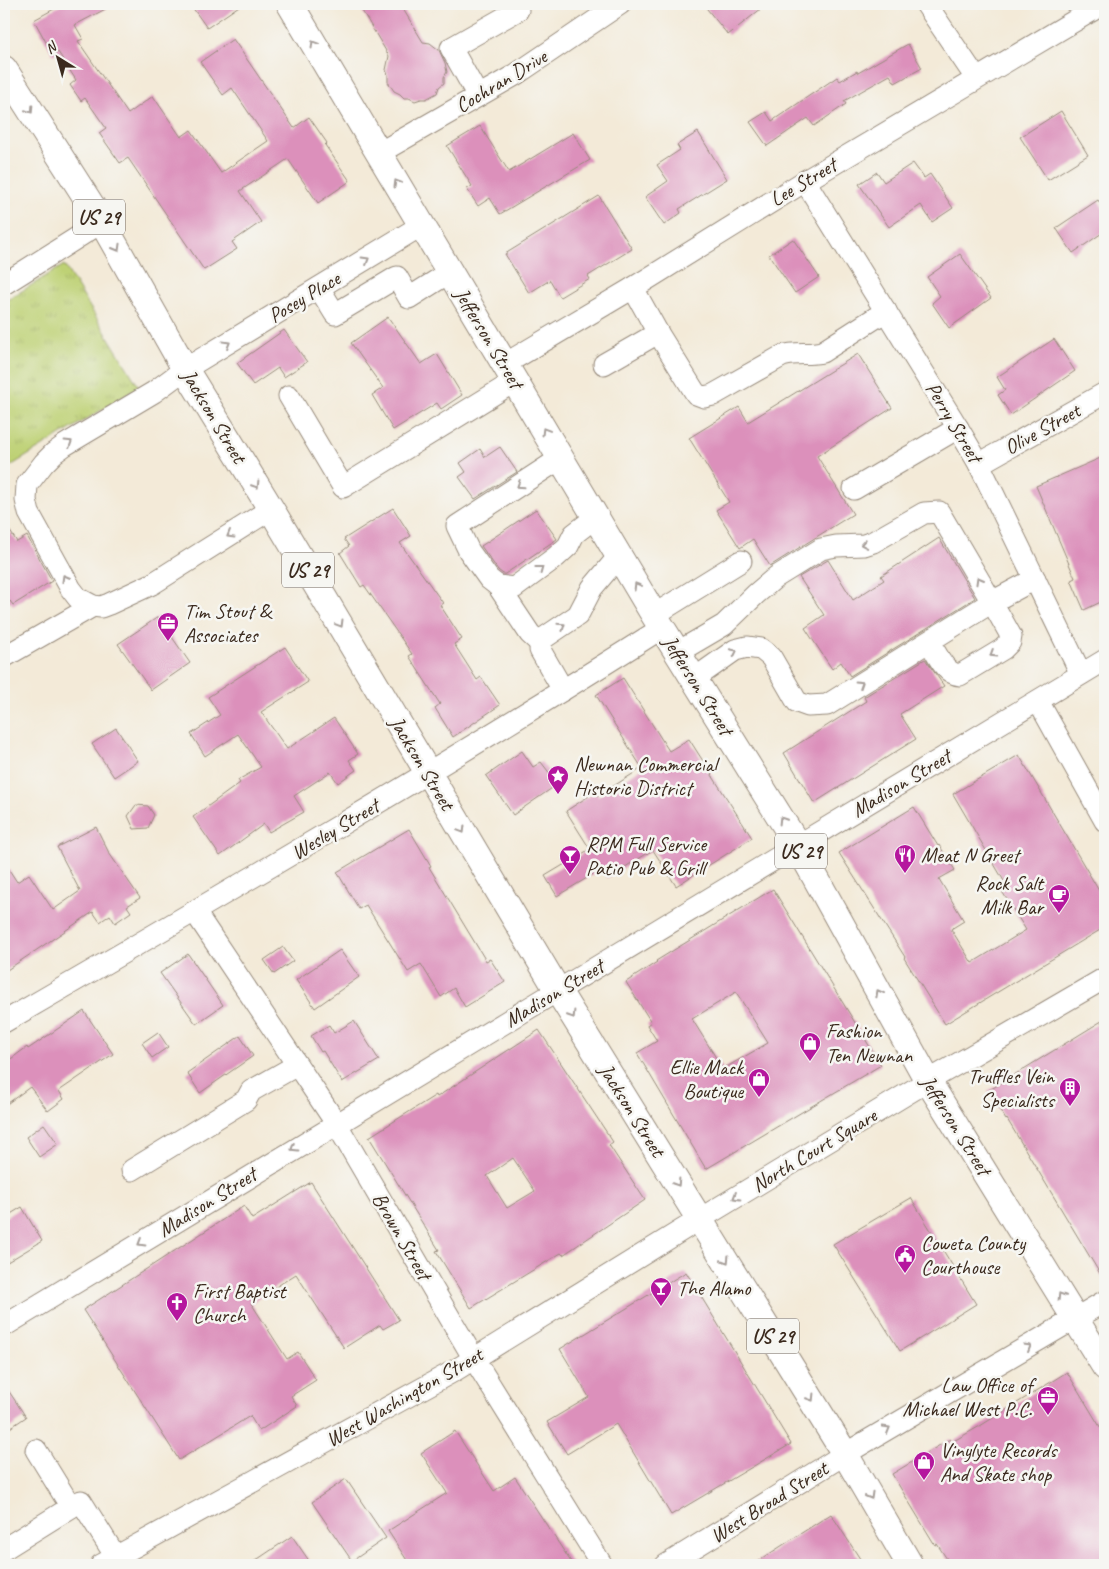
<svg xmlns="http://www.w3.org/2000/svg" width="1109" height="1569" viewBox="0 0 1109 1569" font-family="Caveat,sans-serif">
	<defs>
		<pattern id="park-tufts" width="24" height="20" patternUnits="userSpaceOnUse" patternTransform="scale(1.25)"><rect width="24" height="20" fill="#bed174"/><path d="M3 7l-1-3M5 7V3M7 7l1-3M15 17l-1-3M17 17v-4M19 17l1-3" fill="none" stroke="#a4b464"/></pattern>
	</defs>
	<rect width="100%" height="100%" fill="#f6f6f2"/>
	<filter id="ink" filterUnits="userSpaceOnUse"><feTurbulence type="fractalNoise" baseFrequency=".02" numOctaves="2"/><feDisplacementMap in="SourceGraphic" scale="10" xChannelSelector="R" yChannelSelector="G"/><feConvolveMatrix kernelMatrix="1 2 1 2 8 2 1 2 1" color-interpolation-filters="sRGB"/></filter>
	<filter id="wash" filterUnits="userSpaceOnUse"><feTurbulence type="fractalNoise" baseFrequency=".0096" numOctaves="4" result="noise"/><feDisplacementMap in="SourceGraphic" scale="20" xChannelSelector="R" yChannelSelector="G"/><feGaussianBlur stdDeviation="1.12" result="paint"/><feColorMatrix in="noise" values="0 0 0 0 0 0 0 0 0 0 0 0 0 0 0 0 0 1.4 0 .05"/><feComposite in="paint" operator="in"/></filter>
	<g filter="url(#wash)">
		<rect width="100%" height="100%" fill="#f3ead8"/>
		<polygon fill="url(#park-tufts)" stroke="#7c7e49" points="64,265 139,387 4,470 4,302"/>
		<g id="blocks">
			<g fill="#dc90bb" fill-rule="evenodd">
				<polygon points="63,4 115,4 75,25 83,39 78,41 128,114 153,96 181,137 191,130 221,173 268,141 232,88 223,95 200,62 233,39 294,128 309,117 327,143 325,145 350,181 318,203 288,159 240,191 261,222 232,242 237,249 204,270 128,158 120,163 99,133 106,128 85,98 81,101 70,85 76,80 58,52 53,55 34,20"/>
				<polygon points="190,4 242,4 207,28"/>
				<polygon points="358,4 400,4 423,42 430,43 439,50 445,63 447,72 444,77 444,83 439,87 437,93 426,99 421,99 415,101 409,98 404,98 400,94 394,91 388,82 388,75 386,70 389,56"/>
				<polygon points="703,4 767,4 728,35"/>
				<polygon points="908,44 922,68 895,83 890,75 844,101 846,104 814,126 808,118 767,146 750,122 766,112 772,121 837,77 840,81 857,71 858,73"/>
				<polygon points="1061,111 1088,155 1048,180 1020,137"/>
				<polygon points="480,126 509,172 573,133 590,160 500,214 490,198 478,206 467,189 472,186 447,146"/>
				<polygon points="698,132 727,179 679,209 681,213 664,225 645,197 668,181 657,165 680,150 677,145"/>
				<polygon points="913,163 924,178 930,174 953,208 932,222 921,205 889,227 859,184 877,172 884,182"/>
				<polygon points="599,196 632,249 588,276 590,279 560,297 550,280 529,293 505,254"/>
				<polygon points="1098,200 1105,211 1105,231 1073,253 1056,228"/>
				<polygon points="793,239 819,277 795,293 769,255"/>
				<polygon points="960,254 991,298 949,328 932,303 940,296 927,277"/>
				<polygon points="388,317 421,364 437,354 462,395 441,409 437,403 393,430 372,395 383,388 351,343"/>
				<polygon points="284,330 307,362 284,377 278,368 253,385 237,363"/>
				<polygon points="1054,339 1075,371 1011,415 998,395 1005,390 997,377"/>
				<polygon points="858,354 892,408 817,456 853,514 770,566 753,539 740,548 716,510 729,502 689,438 739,407 748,422"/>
				<polygon points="500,447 517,472 475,499 459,477 466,472 460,463 480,449 485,457"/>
				<polygon points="1105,456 1105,600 1084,610 1071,580 1075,578 1036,486"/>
				<polygon points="393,508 411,536 400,543 443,603 440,605 462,639 454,644 477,680 481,677 500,705 453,737 435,708 440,704 409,656 412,654 364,585 361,587 340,553 349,546 344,539"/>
				<polygon points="536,509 557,539 505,574 503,574 498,570 481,546"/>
				<polygon points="4,522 17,542 27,536 52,581 13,605 10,601 4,605"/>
				<polygon points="939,538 975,598 850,676 841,662 832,669 805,628 824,615 799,577 828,560 853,600 884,580 881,576"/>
				<polygon points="158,617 190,663 151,690 118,644"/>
				<polygon points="285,647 308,682 261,712 287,749 334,718 358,754 349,760 356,770 338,783 330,772 294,796 304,812 269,832 264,824 220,856 193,817 240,783 238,780 261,767 238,734 205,756 191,734 220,715 208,697"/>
				<polygon points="925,659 944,686 900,714 916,739 814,803 784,753 866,701 864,697"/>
				<polygon points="623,678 669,751 689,739 752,838 676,886 653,850 607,878 602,869 557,896 545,876 590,849 566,811 595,792 598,796 642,768 596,695"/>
				<polygon points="116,728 138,761 114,777 92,744"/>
				<polygon points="522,751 533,767 541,762 558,784 513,815 486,776"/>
				<polygon points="1019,755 1105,901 1105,927 945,1024 904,958 905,957 839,853 914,807 938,846 939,845 955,870 939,879 964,921 951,929 972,963 1026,930 998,885 1004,881 953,794"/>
				<polygon points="136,805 148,806 154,815 148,828 134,829 128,816"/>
				<polygon points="96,827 109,853 140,898 127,906 131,912 115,923 110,915 100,922 93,912 4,972 4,862 17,882 29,874 53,910 80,891 57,847"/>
				<polygon points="409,829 431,866 429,867 486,961 490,959 505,982 465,1007 454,988 441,997 421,964 408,972 366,905 359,909 337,872"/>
				<path d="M773 889 881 1065 706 1169 637 1053 657 1041 647 1025 651 1022 626 982 657 962 656 961ZM736 992 768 1043 723 1069 692 1019Z"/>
				<polygon points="283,947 293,961 274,974 264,960"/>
				<polygon points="340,950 359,977 315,1008 296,980"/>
				<polygon points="188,954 223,1005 196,1024 160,973"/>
				<polygon points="84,1011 113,1054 59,1091 64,1099 48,1111 30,1087 4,1106 4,1064 27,1047 28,1049"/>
				<polygon points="1105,1019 1105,1282 1007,1119 1006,1120 988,1091"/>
				<polygon points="354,1021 379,1060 342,1082 323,1051 321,1052 311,1036 329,1025 334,1033"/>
				<path d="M539 1030 613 1142 609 1145 645 1200 563 1255 561 1253 471 1308 436 1251 439 1250 369 1137 436 1095 437 1097ZM513 1158 535 1191 507 1208 487 1176Z"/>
				<polygon points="158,1032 168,1047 152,1058 142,1043"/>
				<polygon points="240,1036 253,1056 200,1093 187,1073"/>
				<polygon points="44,1124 58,1144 39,1157 26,1137"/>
				<polygon points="311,1182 399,1320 383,1329 380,1325 344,1348 296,1274 251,1303 287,1359 298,1352 316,1380 291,1396 297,1406 259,1431 250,1416 179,1460 83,1310 244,1206 252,1219"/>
				<polygon points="911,1198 976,1304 900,1351 833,1244"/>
				<polygon points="22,1207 42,1241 4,1264 4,1218"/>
				<polygon points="686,1272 791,1444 671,1515 616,1424 567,1454 547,1422 589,1397 560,1349"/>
				<polygon points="1067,1372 1105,1435 1105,1565 951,1565 937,1544 935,1545 892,1474 950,1439 952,1442 980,1426"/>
				<polygon points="4,1384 26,1417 4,1432"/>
				<polygon points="455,1431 494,1491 515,1477 573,1565 410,1565 388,1531 447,1493 421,1453"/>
				<polygon points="346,1479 386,1538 352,1561 312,1502"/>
				<polygon points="831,1514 864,1565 752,1565"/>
				<polygon points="292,1536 312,1565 249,1565"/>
			</g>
		</g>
	</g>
	<g filter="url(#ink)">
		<use href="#blocks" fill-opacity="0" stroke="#978a7b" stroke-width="1"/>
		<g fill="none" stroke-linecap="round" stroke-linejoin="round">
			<g stroke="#978a7b" stroke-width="23">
				<g id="minor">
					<polyline points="926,4 976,78"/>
					<polyline points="478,96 451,48 518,10"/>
					<polyline points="379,153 515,75 620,4"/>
					<polyline points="805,181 958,428 979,464 1081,674"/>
					<polyline points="4,284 102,222"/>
					<polyline points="319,288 335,314 397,277 409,298 450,272"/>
					<path d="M633 288 658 333 696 394 704 397 713 395 782 356C795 352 809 355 822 352L886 311"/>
					<polyline points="505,364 633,288 805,181 1103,4"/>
					<polyline points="604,364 658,333"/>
					<polyline points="289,396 343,487 515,381"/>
					<polyline points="979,464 1105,393"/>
					<polyline points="854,489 958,428"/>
					<polyline points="271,509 152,584 109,604 101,607 93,606 78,598 71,589 29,513 26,500 27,485 44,463 54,453 65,445 154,392 185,369 422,225"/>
					<polyline points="498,586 514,588 556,557 568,546 574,534 596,517"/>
					<polyline points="654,615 741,561"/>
					<path d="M929 642C937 653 944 674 960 675L1003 649 1010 642 1011 636 992 602 1035 579"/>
					<polyline points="541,644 530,634 498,586 489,579 469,551 457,526 561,458"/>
					<polyline points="678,652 724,625 756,594 776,577 821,549 836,546 864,545 873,542 924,513 939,512 992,602 827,705 808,706 797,702 771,657 761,649 747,647 735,650 694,679"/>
					<polyline points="4,657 93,606"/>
					<polyline points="563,690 540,650 541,640 578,615 592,588 619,556"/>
					<polyline points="1038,701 1105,821"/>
					<polyline points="195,912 336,1123 474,1359 602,1565"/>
					<path d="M4 1022C225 894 446 765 662 628"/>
					<polyline points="132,1170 246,1100 251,1091 297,1065"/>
					<path d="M4 1326C370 1102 738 882 1105 660"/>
					<polyline points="36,1450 71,1507"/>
					<polyline points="4,1549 81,1501 116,1557"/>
					<polyline points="101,1565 454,1371 700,1219 928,1081 1105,978"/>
					<polyline points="666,1565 845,1454 1105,1301"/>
				</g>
			</g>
			<g stroke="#978a7b" stroke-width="28">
				<g id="major">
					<polyline points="290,4 654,615 798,846 928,1081 1105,1367"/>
					<polyline points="4,69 102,222 185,369 271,509 558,991 845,1454 910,1565"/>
				</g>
			</g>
			<use href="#minor" stroke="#fff" stroke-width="21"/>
			<use href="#major" stroke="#fff" stroke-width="26"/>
		</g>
		<defs><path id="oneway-chevron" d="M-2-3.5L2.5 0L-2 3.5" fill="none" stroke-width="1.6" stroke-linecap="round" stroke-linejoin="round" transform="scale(1.25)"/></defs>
		<g stroke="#a79f9a">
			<use href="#oneway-chevron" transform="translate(314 44) rotate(-121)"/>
			<use href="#oneway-chevron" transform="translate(30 110) rotate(57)"/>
			<use href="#oneway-chevron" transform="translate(397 183) rotate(-121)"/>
			<use href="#oneway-chevron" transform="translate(117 248) rotate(60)"/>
			<use href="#oneway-chevron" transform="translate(366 260) rotate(-31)"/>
			<use href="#oneway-chevron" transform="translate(227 344) rotate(-31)"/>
			<use href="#oneway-chevron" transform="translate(545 431) rotate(-121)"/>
			<use href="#oneway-chevron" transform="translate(69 443) rotate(-32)"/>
			<use href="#oneway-chevron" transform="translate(256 485) rotate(58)"/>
			<use href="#oneway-chevron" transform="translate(520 485) rotate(147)"/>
			<use href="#oneway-chevron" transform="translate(230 535) rotate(150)"/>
			<use href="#oneway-chevron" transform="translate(864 544) rotate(170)"/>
			<use href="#oneway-chevron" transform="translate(540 569) rotate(-37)"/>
			<use href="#oneway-chevron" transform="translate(65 578) rotate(-120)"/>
			<use href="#oneway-chevron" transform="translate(979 580) rotate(-120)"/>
			<use href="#oneway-chevron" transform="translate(637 586) rotate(-121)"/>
			<use href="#oneway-chevron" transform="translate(340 624) rotate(59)"/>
			<use href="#oneway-chevron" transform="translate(562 626) rotate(-35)"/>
			<use href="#oneway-chevron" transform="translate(734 652) rotate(-26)"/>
			<use href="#oneway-chevron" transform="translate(993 654) rotate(148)"/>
			<use href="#oneway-chevron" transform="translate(860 684) rotate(-32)"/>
			<use href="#oneway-chevron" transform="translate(782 820) rotate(-122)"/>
			<use href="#oneway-chevron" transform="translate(462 830) rotate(59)"/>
			<use href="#oneway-chevron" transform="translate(879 993) rotate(-119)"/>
			<use href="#oneway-chevron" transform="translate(572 1015) rotate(58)"/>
			<use href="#oneway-chevron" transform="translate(294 1148) rotate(148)"/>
			<use href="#oneway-chevron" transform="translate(677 1183) rotate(58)"/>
			<use href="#oneway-chevron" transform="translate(736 1197) rotate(149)"/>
			<use href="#oneway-chevron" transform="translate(141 1243) rotate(149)"/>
			<use href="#oneway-chevron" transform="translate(726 1260) rotate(58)"/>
			<use href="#oneway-chevron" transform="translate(1061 1296) rotate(-122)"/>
			<use href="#oneway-chevron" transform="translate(1028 1347) rotate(-30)"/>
			<use href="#oneway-chevron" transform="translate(811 1398) rotate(58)"/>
			<use href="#oneway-chevron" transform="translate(887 1429) rotate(-30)"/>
			<use href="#oneway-chevron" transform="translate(870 1496) rotate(60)"/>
		</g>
	</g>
	<defs>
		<g id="office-pin" transform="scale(1.125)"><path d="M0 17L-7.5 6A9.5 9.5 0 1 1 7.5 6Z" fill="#b5179e" stroke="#f6f6f2"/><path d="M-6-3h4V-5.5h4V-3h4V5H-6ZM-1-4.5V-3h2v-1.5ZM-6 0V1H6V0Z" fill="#fff"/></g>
		<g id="sight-pin" transform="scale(1.125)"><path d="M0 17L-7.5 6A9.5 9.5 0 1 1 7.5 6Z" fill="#b5179e" stroke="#f6f6f2"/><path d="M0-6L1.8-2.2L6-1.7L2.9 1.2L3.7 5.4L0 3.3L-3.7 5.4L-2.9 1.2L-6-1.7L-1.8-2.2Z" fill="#fff"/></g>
		<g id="restaurant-pin" transform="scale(1.125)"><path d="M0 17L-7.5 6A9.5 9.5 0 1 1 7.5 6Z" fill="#b5179e" stroke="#f6f6f2"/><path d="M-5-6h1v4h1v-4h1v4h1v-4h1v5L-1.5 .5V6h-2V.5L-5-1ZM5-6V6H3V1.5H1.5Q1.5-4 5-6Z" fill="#fff"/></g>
		<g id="bar-pin" transform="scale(1.125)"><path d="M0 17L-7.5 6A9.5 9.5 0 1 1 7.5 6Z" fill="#b5179e" stroke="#f6f6f2"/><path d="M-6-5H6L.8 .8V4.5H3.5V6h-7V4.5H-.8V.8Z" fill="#fff"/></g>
		<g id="cafe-pin" transform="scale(1.125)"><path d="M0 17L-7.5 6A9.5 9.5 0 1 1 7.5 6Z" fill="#b5179e" stroke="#f6f6f2"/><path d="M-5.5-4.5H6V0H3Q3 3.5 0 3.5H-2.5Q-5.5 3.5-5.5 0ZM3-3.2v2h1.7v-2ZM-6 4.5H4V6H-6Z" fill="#fff"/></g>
		<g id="shop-pin" transform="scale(1.125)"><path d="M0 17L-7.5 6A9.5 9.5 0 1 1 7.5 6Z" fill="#b5179e" stroke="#f6f6f2"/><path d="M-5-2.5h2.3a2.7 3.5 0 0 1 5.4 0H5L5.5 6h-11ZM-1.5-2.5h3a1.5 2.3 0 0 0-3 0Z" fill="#fff"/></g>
		<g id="building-pin" transform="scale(1.125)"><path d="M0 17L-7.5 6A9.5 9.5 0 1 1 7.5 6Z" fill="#b5179e" stroke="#f6f6f2"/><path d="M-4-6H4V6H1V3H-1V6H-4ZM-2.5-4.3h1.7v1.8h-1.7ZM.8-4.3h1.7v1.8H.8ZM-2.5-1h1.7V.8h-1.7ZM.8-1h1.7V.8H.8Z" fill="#fff"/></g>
		<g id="civic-pin" transform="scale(1.125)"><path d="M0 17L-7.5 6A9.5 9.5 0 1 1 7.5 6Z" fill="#b5179e" stroke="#f6f6f2"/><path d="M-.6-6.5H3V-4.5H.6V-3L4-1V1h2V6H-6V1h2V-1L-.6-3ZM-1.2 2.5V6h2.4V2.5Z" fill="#fff"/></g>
		<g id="church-pin" transform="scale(1.125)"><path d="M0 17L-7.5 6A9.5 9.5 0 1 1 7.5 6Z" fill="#b5179e" stroke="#f6f6f2"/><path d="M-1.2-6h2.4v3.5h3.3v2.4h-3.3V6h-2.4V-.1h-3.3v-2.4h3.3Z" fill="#fff"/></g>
	</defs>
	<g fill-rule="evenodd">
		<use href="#office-pin" x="168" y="623"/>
		<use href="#sight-pin" x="558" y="776"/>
		<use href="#restaurant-pin" x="905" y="855"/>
		<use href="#bar-pin" x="570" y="856"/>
		<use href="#cafe-pin" x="1059" y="895"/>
		<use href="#shop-pin" x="810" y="1043"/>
		<use href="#shop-pin" x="759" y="1079"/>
		<use href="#building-pin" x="1070" y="1088"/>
		<use href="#civic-pin" x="905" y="1255"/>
		<use href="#bar-pin" x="661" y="1288"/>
		<use href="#church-pin" x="177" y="1303"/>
		<use href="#office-pin" x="1048" y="1397"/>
		<use href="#shop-pin" x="924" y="1462"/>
	</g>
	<g text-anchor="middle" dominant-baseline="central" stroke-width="5" stroke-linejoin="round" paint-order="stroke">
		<g fill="#f6f6f2" stroke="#73675e" stroke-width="1">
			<rect x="73" y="199.5" width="52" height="35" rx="4"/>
			<rect x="282" y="552.5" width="52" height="35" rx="4"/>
			<rect x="775" y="833.5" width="52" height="35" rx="4"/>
			<rect x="747" y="1318.5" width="52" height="35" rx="4"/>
		</g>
		<g font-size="20" font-weight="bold" fill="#3b2a1e">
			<text x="99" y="217">US 29</text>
			<text x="308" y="570">US 29</text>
			<text x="801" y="851">US 29</text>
			<text x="773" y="1336">US 29</text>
		</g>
		<g font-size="21" fill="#3b2a1e" stroke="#f6f6f2">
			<text transform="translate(501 81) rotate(-31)">Cochran Drive</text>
			<text transform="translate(803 182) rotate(-31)">Lee Street</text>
			<text transform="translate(304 297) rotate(-31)">Posey Place</text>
			<text transform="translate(489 338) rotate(59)">Jefferson Street</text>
			<text transform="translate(214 416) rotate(59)">Jackson Street</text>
			<text transform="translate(954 422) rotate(59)">Perry Street</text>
			<text transform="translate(1042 429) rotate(-29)">Olive Street</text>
			<text transform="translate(698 685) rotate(58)">Jefferson Street</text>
			<text transform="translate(422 763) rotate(59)">Jackson Street</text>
			<text transform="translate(901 783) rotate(-31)">Madison Street</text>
			<text transform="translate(335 829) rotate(-31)">Wesley Street</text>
			<text transform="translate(554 993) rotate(-31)">Madison Street</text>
			<text transform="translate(632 1110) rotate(58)">Jackson Street</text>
			<text transform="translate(956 1125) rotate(58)">Jefferson Street</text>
			<text transform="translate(814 1150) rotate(-31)">North Court Square</text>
			<text transform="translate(207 1202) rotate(-32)">Madison Street</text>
			<text transform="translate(402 1236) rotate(60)">Brown Street</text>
			<text transform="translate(404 1397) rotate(-30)">West Washington Street</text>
			<text transform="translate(769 1502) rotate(-32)">West Broad Street</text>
		</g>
		<g font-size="21" fill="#3b2a1e" stroke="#f6f6f2" text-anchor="start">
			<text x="184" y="611">Tim Stout &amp;<tspan x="184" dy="24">Associates</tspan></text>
			<text x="574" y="764">Newnan Commercial<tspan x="574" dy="24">Historic District</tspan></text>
			<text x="586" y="844">RPM Full Service<tspan x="586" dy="24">Patio Pub &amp; Grill</tspan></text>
			<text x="921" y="855">Meat N Greet</text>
			<text x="1043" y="883" text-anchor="end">Rock Salt<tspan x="1043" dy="24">Milk Bar</tspan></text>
			<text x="826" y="1031">Fashion<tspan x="826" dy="24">Ten Newnan</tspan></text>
			<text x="743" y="1067" text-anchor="end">Ellie Mack<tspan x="743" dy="24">Boutique</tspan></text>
			<text x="1054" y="1076" text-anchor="end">Truffles Vein<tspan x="1054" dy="24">Specialists</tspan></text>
			<text x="921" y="1243">Coweta County<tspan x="921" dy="24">Courthouse</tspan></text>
			<text x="677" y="1288">The Alamo</text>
			<text x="193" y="1291">First Baptist<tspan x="193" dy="24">Church</tspan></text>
			<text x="1032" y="1385" text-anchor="end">Law Office of<tspan x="1032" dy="24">Michael West P.C.</tspan></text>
			<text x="940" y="1450">Vinylyte Records<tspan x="940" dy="24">And Skate shop</tspan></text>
		</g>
	</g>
	<rect width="1109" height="1569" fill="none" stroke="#f6f6f2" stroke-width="20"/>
	<g transform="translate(58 58) rotate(323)" stroke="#f6f6f2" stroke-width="4" paint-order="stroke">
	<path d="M0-4L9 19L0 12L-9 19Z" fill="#3b2a1e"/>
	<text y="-8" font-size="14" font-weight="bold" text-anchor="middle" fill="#3b2a1e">N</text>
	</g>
</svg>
